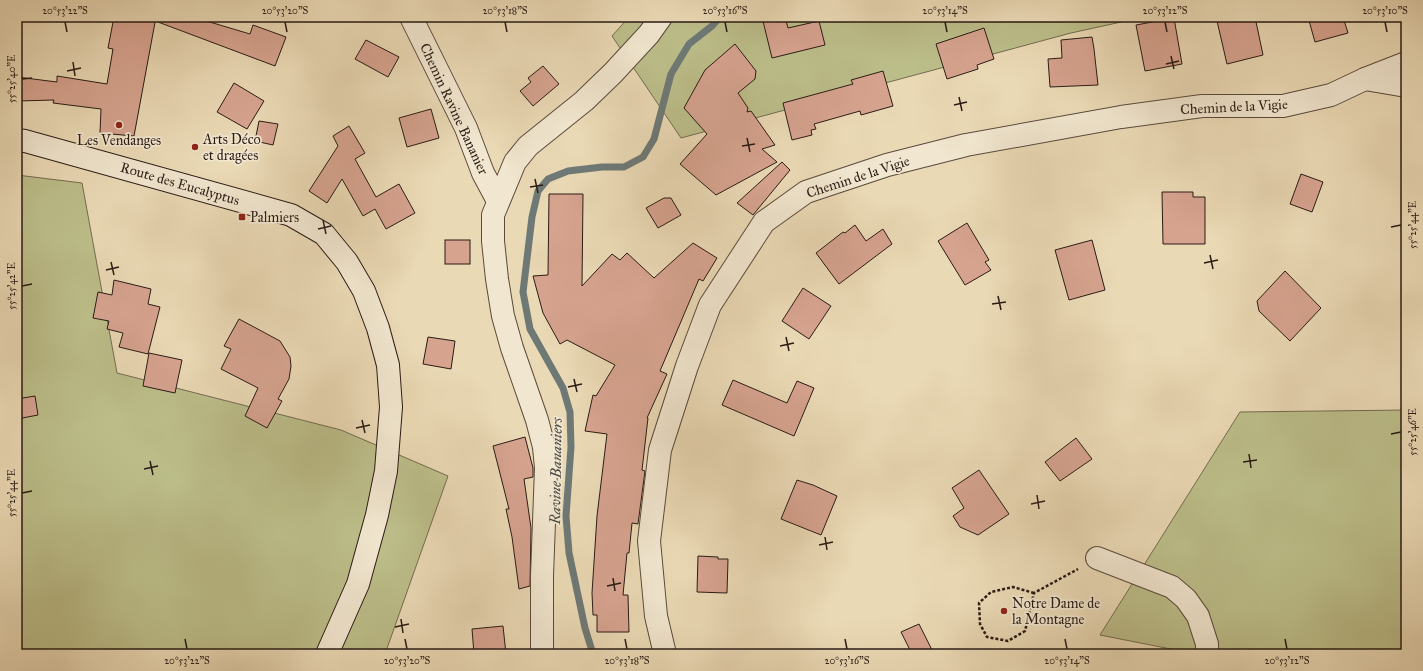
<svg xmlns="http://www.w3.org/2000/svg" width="1423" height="671" viewBox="0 0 1423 671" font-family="'IM FELL Great Primer',serif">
	<rect width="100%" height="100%" fill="#ead9b5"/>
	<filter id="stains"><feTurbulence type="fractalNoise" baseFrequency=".005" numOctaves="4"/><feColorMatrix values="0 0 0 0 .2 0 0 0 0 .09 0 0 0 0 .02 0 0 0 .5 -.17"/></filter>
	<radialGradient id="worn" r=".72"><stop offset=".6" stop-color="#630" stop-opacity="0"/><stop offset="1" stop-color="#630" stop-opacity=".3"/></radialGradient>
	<g fill="#bcbe8a" stroke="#736c4f">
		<polygon points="629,17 1144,17 1071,33 681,138 612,36"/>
		<polygon points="17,175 82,183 117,373 341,430 448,476 385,654 17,654"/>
		<polygon points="1406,410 1406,654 1196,654 1100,635 1240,412"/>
	</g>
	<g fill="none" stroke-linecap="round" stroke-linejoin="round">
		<polyline stroke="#6e7976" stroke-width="7" points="593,654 585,628 569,553 566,516 571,447 570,412 563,388 530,329 523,292 532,217 538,191 548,179 568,171 602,167 624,167 643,157 654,139 671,74 689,44 712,26 720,17"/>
	</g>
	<g fill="#d6a38f" stroke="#2a1b14">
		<polygon points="114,17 156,17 134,136 100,133 101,109 53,103 54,100 17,101 17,77 57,82 57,76 107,84 113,49 108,48"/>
		<polygon points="160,17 193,17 250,34 253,25 286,37 275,66 158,22"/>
		<polygon points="762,17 785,17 788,28 819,21 825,45 772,58"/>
		<polygon points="1233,17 1255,17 1263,55 1227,64 1217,21"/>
		<polygon points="1308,17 1343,17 1348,33 1315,42"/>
		<polygon points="1174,18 1182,64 1145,71 1136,25"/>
		<polygon points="984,28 994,59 977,65 978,69 947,79 936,44"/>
		<polygon points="1092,37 1094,49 1098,85 1050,87 1048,59 1062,58 1061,40"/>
		<polygon points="366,40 399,57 388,77 355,59"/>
		<polygon points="735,44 756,71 755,79 738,93 748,108 747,112 751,111 775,145 762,149 777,162 716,195 680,164 707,134 684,108 705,70"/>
		<polygon points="543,66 559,84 533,106 520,91 531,82 528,78"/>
		<polygon points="883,71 893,106 861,115 860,111 814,124 816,129 811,130 812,135 792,140 783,103 853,84 851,80"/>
		<polygon points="234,83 264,101 247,129 217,112"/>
		<polygon points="431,109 439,138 407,147 399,118"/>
		<polygon points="259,121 278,124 273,145 255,141"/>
		<polygon points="349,126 365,153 355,159 376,197 399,184 415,213 386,229 375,209 363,216 342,179 327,203 309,191 338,146 333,136"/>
		<polygon points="782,162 790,170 753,215 737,203"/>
		<polygon points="1301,174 1323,182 1312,212 1290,204"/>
		<polygon points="1162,192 1193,192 1193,197 1205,197 1205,244 1163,244"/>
		<polygon points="549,194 583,194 582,286 612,254 620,260 627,253 654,278 693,243 717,258 703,281 699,279 660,371 667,374 647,418 648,418 642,470 645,471 638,524 632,523 629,553 627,553 623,595 628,595 629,632 597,632 597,615 593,615 592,593 597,516 607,434 585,431 593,395 596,396 615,365 567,340 560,344 543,313 533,276 548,275"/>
		<polygon points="664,198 671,198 681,215 658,228 646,208"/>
		<polygon points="967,223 989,260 985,262 991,270 965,285 938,241"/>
		<polygon points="855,225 866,241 883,229 892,244 839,284 816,253 843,232 845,233"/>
		<rect x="445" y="240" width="25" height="24"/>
		<polygon points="1092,240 1105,290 1069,300 1055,250"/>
		<polygon points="1285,271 1321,308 1290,341 1259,311 1257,301"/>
		<polygon points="114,280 151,289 148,304 160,307 148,354 119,347 123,333 107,329 109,321 93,318 98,292 112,295"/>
		<polygon points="803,288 831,306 809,339 782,321"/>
		<polygon points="239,319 280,341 290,357 291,366 289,379 278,399 282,401 267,428 245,416 258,388 221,369 231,349 224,346"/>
		<polygon points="428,337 455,341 451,369 423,364"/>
		<polygon points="149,353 182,360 175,393 143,386"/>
		<polygon points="733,380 787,403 797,381 814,388 794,436 722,405"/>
		<polygon points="35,396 38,415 17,419 17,399"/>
		<polygon points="525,437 533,468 533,477 524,479 531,528 530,586 519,589 512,537 506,509 509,509 493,446"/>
		<polygon points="1076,438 1092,459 1060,481 1045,462"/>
		<polygon points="979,470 1009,514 978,535 960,527 953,516 964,508 952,488"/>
		<polygon points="797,480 813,485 837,496 821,535 781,519"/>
		<polygon points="698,556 718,557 718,559 728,559 727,593 697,592"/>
		<polygon points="919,624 934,654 912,654 901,632"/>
		<polygon points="503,626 506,654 474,654 472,629"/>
	</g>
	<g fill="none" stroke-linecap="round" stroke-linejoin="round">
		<g stroke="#5a4a3c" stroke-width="24">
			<g id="street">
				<polyline points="411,17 466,128 483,173 498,201"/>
				<polyline points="1365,79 1406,86"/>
				<polyline points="1097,558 1172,587 1186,599 1198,616 1207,644 1207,654"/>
				<polyline points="542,654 542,576 546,468 544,447 537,420 512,348 503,316 497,279 493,241 493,215 515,162 528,146 584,101 613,73 649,34 661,17"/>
				<polyline points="665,654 656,616 649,541 660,450 687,366 710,305 764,222 806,192 887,165 966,145 1121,117 1202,106 1283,106 1331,95 1365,79 1406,63"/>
			</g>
		</g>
		<g stroke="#2a1b14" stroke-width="24">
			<polyline id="secondary" points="17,140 25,141 291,215 324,234 347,262 364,291 378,328 388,365 391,407 386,471 377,515 358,584 327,654"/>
		</g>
		<polyline stroke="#2a1b14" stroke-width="2.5" stroke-dasharray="3 2" stroke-linecap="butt" points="1034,593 1013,587 991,592 979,603 980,624 987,637 1008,641 1025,631 1034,593 1078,569"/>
		<use href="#street" stroke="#f1e6cf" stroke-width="22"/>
		<use href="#secondary" stroke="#f1e6cf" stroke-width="22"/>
	</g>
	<path fill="none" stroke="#2a1b14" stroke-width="1.5" d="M65 22 67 32M285 22 287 32M505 22 507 32M725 22 727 32M945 22 947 32M1165 22 1167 32M1385 22 1387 32M1171 56 1174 69M73 62 75 76M1166 64 1179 61M67 71 81 68M22 79 32 78M959 97 962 111M954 105 967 102M747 138 750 152M742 146 755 144M535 179 538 193M530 187 543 185M323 220 326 234M1391 227 1401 225M318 229 331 226M1210 255 1213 269M111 262 114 275M1204 263 1218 260M106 270 119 267M22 286 32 284M998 296 1001 310M992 304 1006 302M786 337 789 351M780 346 794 343M574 379 577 392M568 387 582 384M362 420 365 433M356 428 370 425M1391 434 1401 432M1249 454 1251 468M150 461 153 475M1243 462 1257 460M144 469 158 466M22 493 32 491M1037 495 1039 509M1031 504 1045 501M825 537 827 550M819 545 833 542M613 578 615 591M607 586 621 583M401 619 403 633M395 627 409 624M185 639 187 649M405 639 407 649M625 639 627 649M845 639 847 649M1065 639 1067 649M1285 639 1287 649"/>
	<g fill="#8f2418" stroke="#f1e6cf" stroke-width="1.5">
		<circle cx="119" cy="125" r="4"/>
		<circle cx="195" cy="147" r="4"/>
		<rect x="238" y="213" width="8" height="8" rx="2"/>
		<circle cx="1004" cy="611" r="4"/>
	</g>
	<g text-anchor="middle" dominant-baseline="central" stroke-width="3.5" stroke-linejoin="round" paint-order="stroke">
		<g font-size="14" fill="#2a1b14" stroke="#f1e6cf">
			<text transform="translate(1234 107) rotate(-3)">Chemin de la Vigie</text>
			<text transform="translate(454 109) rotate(65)">Chemin Ravine Bananier</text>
			<text transform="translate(858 177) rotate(-18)">Chemin de la Vigie</text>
			<text transform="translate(180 184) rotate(16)">Route des Eucalyptus</text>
		</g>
		<g font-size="14" fill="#2a1b14" stroke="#f1e6cf" text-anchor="start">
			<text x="203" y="139">Arts Déco<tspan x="203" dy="16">et dragées</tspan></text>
			<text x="119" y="140" text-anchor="middle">Les Vendanges</text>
			<text x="250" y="217">Palmiers</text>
			<text x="1012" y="603">Notre Dame de<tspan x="1012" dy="16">la Montagne</tspan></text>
		</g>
		<g font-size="15" font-style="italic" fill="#4c4a45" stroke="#f1e6cf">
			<text transform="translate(556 471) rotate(-89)">Ravine Bananiers</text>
		</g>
	</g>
	<rect width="1423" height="671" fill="none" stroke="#ead9b5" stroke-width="44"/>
	<rect x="22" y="22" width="1379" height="627" fill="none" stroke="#2a1b14" stroke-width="1.5"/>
	<g font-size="10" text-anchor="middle" fill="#2a1b14">
		<text x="65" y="14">20°53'22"S</text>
		<text x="285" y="14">20°53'20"S</text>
		<text x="505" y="14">20°53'18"S</text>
		<text x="725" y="14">20°53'16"S</text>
		<text x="945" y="14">20°53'14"S</text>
		<text x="1165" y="14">20°53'12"S</text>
		<text x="1385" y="14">20°53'10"S</text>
		<text transform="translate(11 79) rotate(-90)" y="4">55°25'40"E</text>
		<text transform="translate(1412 225) rotate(-90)" y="4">55°25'44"E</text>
		<text transform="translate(11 286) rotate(-90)" y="4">55°25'42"E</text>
		<text transform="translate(1412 432) rotate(-90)" y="4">55°25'46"E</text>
		<text transform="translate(11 493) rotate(-90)" y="4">55°25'44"E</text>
		<text x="187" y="664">20°53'22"S</text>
		<text x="407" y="664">20°53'20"S</text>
		<text x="627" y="664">20°53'18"S</text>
		<text x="847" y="664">20°53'16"S</text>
		<text x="1067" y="664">20°53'14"S</text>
		<text x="1287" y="664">20°53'12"S</text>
	</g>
	<rect width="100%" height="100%" filter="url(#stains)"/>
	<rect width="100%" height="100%" fill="url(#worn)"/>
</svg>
